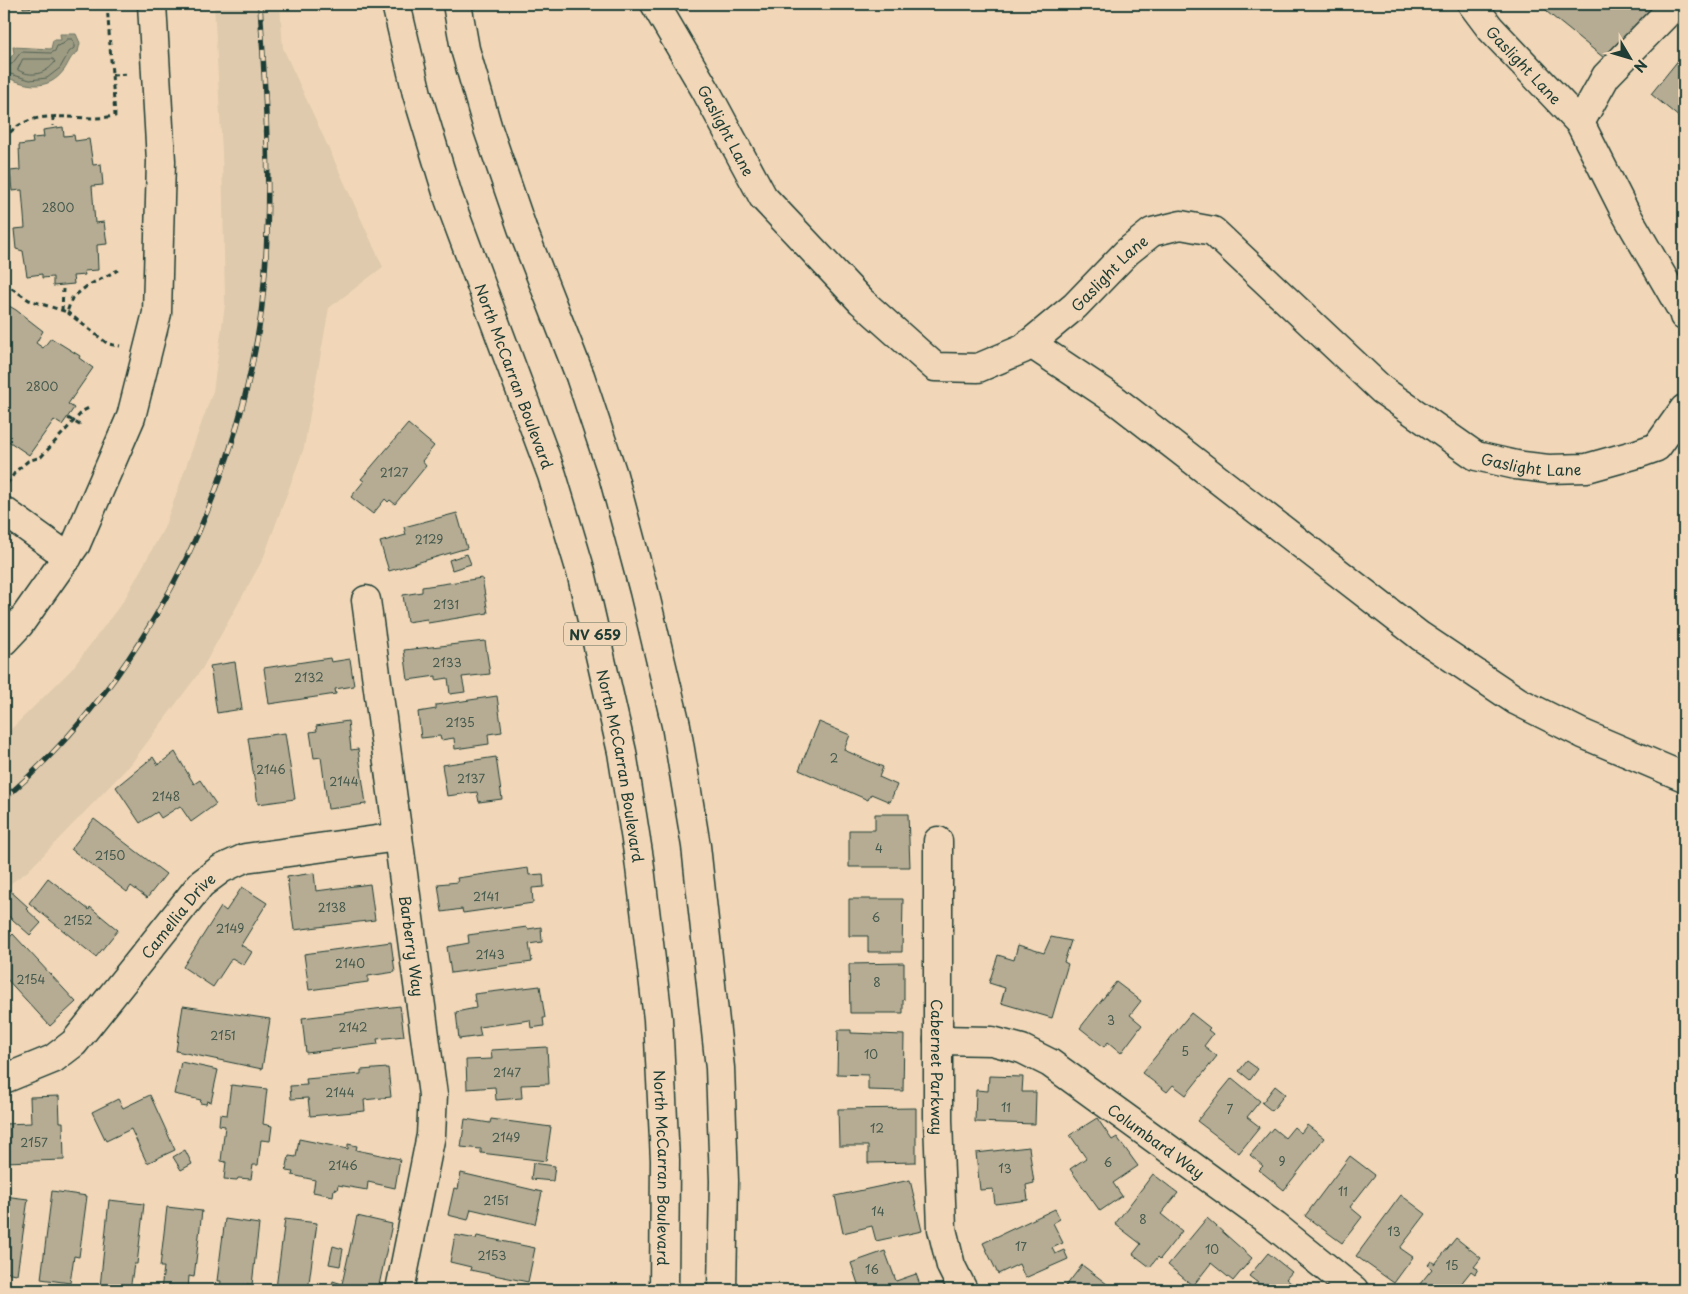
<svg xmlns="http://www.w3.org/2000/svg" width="1688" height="1294" viewBox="0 0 1688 1294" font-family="'Playpen Sans',sans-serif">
	<rect width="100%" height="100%" fill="#f1d7b8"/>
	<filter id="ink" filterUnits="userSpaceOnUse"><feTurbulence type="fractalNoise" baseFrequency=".02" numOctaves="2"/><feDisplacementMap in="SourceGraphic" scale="10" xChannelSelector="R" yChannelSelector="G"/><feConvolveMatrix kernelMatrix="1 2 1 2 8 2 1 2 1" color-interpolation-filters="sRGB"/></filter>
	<g filter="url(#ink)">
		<polygon fill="#dfcaad" points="214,4 280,4 283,48 383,267 329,308 304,448 263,559 202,669 131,764 28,871 4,888 4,736 71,670 124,600 164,528 213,391 225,304 222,153"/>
		<path fill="#9e9b83" stroke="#6b7563" d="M60 34H76L80 43 78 52C70 56 69 63 64 70 48 92 25 86 4 76V60H9L14 53 13 47 51 49 53 40H61Z"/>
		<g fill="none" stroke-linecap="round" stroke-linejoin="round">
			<g stroke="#526354" stroke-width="1">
				<path d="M23 59H53L55 62C46 74 31 78 18 70Z"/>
				<polyline points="4,65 12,64 21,52 51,53 55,51 57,46 63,44 67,39 72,39 74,44 74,48 69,52 60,68 47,78 30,80 4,72"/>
			</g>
		</g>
		<g fill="#b6ac94" stroke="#1f3d34">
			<polygon points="23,4 64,4 64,6 23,8"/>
			<rect x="91" y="4" width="8" height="4"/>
			<polygon points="1537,4 1656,4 1609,62 1547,12 1545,4 1542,8"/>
			<polygon points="1684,53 1684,112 1680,118 1651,94"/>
			<polygon points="63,127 64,136 74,135 75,141 89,139 93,165 101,164 103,185 92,186 95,223 104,222 107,244 97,245 98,270 84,271 85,275 73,276 74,284 53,286 53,277 42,278 42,274 27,276 23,251 16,249 14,229 25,228 22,190 12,191 10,171 20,170 19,145 33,143 32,138 44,137 43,130"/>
			<polygon points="4,303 16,310 43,331 36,343 43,348 51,338 80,356 79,358 93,368 68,404 74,408 62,425 54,420 29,455 4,438"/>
			<polygon points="408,424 434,446 422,461 426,466 395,504 390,500 388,502 385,499 373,514 351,497 364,481 361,479"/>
			<polygon points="457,513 467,548 389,571 380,542 406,535 404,527"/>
			<polygon points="467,554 471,564 452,570 449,560"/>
			<polygon points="482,578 488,613 428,623 427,619 407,622 403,595 422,592 422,587"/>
			<polygon points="485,641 490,674 462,677 465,692 450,694 448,678 436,680 436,676 408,680 404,650"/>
			<polygon points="330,658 331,662 350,659 354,686 335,689 336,694 269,704 264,668"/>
			<polygon points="235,662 242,709 217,713 210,666"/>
			<polygon points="497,696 502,732 488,734 489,744 455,749 454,738 441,740 440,736 421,738 418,712 436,709 436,705"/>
			<polygon points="348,721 351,750 358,749 366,804 328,809 321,757 314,758 310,732 317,731 316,726"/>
			<polygon points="819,722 850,735 844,750 883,767 879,777 897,785 890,802 871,794 868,800 799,770"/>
			<polygon points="285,733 295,799 258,804 248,738"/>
			<polygon points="175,752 194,784 200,780 216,804 191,822 180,806 161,818 157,812 140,823 116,787 153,757 158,765"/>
			<polygon points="496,757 502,799 479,802 477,792 447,796 442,765"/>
			<polygon points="875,814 908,814 910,867 849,867 849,830 875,830"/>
			<polygon points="94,819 166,874 147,898 131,886 127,892 71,849"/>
			<polygon points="528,868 529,875 543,874 544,887 532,888 533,903 463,913 462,909 442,912 438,884 458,882 457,878"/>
			<polygon points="314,873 316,891 370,884 375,920 294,930 287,877"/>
			<polygon points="48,878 89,910 90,907 118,930 96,957 29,903"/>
			<polygon points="6,887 28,907 26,909 41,923 30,935 4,912 4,889"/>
			<polygon points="242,887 267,903 241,945 252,952 244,965 232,958 213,987 183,967 221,907 226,911"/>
			<polygon points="849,899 903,899 902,952 868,952 868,936 849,936"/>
			<polygon points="527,927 528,929 541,927 542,942 529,944 532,962 451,973 447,947 469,943 468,935"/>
			<polygon points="13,934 76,1002 50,1026 4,976 4,943"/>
			<polygon points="1051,937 1071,941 1064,962 1068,964 1052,1018 1001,1003 1005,988 989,983 998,955 1014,960 1018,945 1044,953"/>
			<polygon points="391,942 395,972 368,976 368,982 309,990 304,954"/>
			<polygon points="904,963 904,1000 903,1000 903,1013 850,1013 849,964"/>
			<polygon points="1116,982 1141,1001 1130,1015 1142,1025 1121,1053 1108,1042 1104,1047 1080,1028"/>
			<polygon points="540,986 545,1018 543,1018 544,1026 531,1028 530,1020 479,1027 481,1036 459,1039 456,1012 476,1008 474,994"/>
			<polygon points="183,1006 270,1019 262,1069 176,1051"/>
			<polygon points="400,1006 404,1036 377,1039 378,1044 306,1053 302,1018"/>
			<polygon points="1191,1013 1210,1028 1208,1030 1213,1034 1204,1046 1217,1056 1186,1095 1173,1085 1167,1092 1142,1073"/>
			<polygon points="838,1030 851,1030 851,1033 904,1035 903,1091 868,1090 868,1075 837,1074"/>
			<polygon points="547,1047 549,1084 521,1085 522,1098 496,1100 495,1087 467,1089 466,1060 492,1059 491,1050"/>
			<polygon points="1247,1061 1258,1069 1250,1080 1239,1071"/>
			<polygon points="181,1062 218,1070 211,1102 207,1101 206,1104 200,1103 201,1100 174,1094"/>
			<polygon points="388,1068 391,1097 364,1100 365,1111 310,1116 308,1098 291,1099 290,1086 307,1085 306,1079 361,1074 361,1070"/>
			<polygon points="989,1076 1023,1077 1022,1092 1036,1092 1035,1124 975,1122 976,1090 988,1091"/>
			<polygon points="1232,1078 1260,1101 1247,1117 1260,1127 1239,1153 1197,1121"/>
			<polygon points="231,1085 267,1089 263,1124 272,1126 270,1141 261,1140 258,1165 253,1165 251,1179 238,1178 237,1180 224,1179 226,1162 221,1161 225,1126 219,1125 220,1114 227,1115"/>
			<polygon points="1275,1086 1285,1094 1272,1111 1262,1103"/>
			<polygon points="150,1095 175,1150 147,1163 131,1129 106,1141 92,1112 118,1099 123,1108"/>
			<polygon points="59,1096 60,1122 63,1122 64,1160 4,1162 4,1124 31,1123 30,1097"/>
			<polygon points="916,1108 916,1162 868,1163 868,1146 839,1146 838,1109"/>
			<polygon points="1097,1118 1112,1140 1117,1137 1138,1166 1113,1183 1122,1196 1100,1211 1070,1169 1086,1158 1070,1135"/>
			<polygon points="465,1119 490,1123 491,1119 551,1127 546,1161 481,1153 481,1149 461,1147"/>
			<polygon points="1307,1125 1324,1138 1284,1190 1259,1170 1263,1166 1250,1155 1273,1128 1285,1138 1294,1127 1301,1133"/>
			<polygon points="299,1139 348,1149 348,1144 357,1146 356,1150 400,1159 395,1188 368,1182 367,1190 338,1185 337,1190 334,1189 333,1196 313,1192 315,1180 292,1175 293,1172 286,1171 289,1156 296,1157"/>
			<polygon points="1029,1147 1034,1183 1026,1185 1028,1200 995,1204 993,1189 980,1190 976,1153"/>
			<polygon points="185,1150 192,1164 181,1170 173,1157"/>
			<polygon points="1350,1156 1375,1175 1350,1207 1362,1217 1342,1243 1305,1216"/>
			<polygon points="533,1163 555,1166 553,1181 531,1179"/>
			<polygon points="461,1173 542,1192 535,1224 471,1209 468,1220 448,1215 454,1188 458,1189"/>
			<polygon points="1153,1174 1178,1193 1161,1214 1182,1231 1160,1259 1158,1257 1150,1267 1133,1254 1141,1244 1115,1224"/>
			<polygon points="910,1180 922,1231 876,1241 872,1226 843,1233 835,1196"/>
			<polygon points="52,1191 87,1196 79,1257 74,1256 70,1283 41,1279"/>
			<polygon points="1401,1195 1426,1214 1400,1248 1413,1257 1394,1283 1356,1256"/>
			<polygon points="4,1196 28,1199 17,1274 4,1272"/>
			<polygon points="109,1200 144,1204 137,1264 134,1264 130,1290 100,1287"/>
			<polygon points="167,1207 202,1211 194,1277 189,1276 188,1290 161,1290 164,1267 160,1267"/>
			<polygon points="1055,1209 1060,1219 1053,1223 1063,1243 1052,1248 1055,1254 1064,1250 1068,1259 1025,1278 1019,1264 998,1274 983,1243"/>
			<polygon points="357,1216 392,1224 378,1290 331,1290 333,1281 342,1284"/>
			<polygon points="1207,1218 1252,1258 1233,1281 1211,1263 1193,1286 1168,1265"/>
			<polygon points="225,1219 259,1224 252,1285 247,1284 246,1290 220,1290 221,1281 217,1281"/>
			<polygon points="285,1219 317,1223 308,1290 279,1290 279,1288 276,1288"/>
			<polygon points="455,1235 476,1239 477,1236 535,1248 528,1282 470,1270 471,1267 450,1262"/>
			<polygon points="1456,1238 1481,1258 1474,1267 1478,1269 1475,1274 1471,1271 1456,1290 1415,1290 1432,1269 1428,1265 1431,1261 1435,1264"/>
			<polygon points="333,1246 343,1249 340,1266 329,1264"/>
			<polygon points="885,1251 896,1281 916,1274 922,1290 860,1290 851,1263"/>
			<polygon points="1268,1253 1292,1272 1286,1279 1300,1290 1267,1290 1249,1276"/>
			<polygon points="1082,1265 1107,1284 1102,1290 1063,1290"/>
		</g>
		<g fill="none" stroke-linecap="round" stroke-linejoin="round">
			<g stroke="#1f3d34" stroke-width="31">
				<g id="minor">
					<path id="s1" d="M655 4 706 91 763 197 861 301 935 367 978 368 1023 349 1075 306 1127 252 1152 232 1181 225 1213 231 1382 390 1476 456 1516 465 1548 469 1587 468 1637 454 1657 447 1684 409"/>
					<path id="s2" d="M1472 4 1490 28 1580 123 1625 212 1683 312 1684 316"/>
					<polyline points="1580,123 1606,76 1676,4"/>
					<polyline points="1030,343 1114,399 1420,636 1517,701 1583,734 1684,777"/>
					<polyline points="4,511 68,557"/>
					<path id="s3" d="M366 600 433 1095 431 1135 400 1290"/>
					<polyline points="4,641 19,625 76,544 131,417 157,313 161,161 152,4"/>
					<path id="s4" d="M938 841V1120L942 1229 951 1266 963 1290"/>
					<path id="s5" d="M938 1040 992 1041 1022 1049 1050 1063 1275 1226 1354 1290"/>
					<path id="s6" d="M4 1079 53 1059 74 1043 201 884 221 869 245 858 398 837"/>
				</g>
			</g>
			<g stroke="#1f3d34" stroke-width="31">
				<g id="major">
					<path id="s7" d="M396 4 417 94 449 199 552 475 581 572 622 752 639 859 658 1019 665 1160 664 1290"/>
					<polyline points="457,4 465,49 488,129 522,228 580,376 613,475 644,591 676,725 696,846 720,1068 724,1181 722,1290"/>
				</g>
			</g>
			<g stroke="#1f3d34" stroke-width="3" stroke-dasharray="5 4" stroke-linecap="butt">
				<polyline points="112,75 129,74"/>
				<polyline points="53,116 53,126"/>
				<path d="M4 139C33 102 76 124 115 116L107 4"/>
				<polyline points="4,283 29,300 67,312 72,298 87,286 118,270"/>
				<polyline points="62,311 63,289"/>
				<polyline points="67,312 108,344 120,346"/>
				<polyline points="68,418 83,427"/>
				<polyline points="7,484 16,471 28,461 41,457 83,411 91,407"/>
			</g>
			<use href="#minor" stroke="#f1d7b8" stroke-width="28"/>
			<use href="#major" stroke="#f1d7b8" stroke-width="28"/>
			<g stroke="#1f3d34" stroke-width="5.5">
				<path id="rail" d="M4 799C125 695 207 549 245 396 252 366 259 336 262 305 273 205 266 104 260 4"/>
			</g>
			<use href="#rail" stroke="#f1d7b8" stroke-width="4" stroke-dasharray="11" stroke-linecap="butt"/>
		</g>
	</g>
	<g text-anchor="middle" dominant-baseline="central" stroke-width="4.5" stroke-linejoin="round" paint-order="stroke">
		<g font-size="12" fill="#45594c">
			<text x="58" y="207">2800</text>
			<text x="42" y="386">2800</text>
			<text x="394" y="472">2127</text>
			<text x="429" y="539">2129</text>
			<text x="446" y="604">2131</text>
			<text x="447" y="662">2133</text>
			<text x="309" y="677">2132</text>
			<text x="460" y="722">2135</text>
			<text x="834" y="758">2</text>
			<text x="271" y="769">2146</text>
			<text x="471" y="778">2137</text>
			<text x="344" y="781">2144</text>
			<text x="166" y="796">2148</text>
			<text x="879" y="848">4</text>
			<text x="110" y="855">2150</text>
			<text x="486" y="896">2141</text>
			<text x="332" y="907">2138</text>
			<text x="876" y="917">6</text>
			<text x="78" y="920">2152</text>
			<text x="230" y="928">2149</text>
			<text x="490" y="954">2143</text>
			<text x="350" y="963">2140</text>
			<text x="31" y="979">2154</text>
			<text x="877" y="982">8</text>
			<text x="1111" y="1020">3</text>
			<text x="353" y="1027">2142</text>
			<text x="223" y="1035">2151</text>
			<text x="1185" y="1051">5</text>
			<text x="871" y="1054">10</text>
			<text x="507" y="1072">2147</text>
			<text x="340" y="1092">2144</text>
			<text x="1006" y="1107">11</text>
			<text x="1230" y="1109">7</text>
			<text x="877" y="1128">12</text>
			<text x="506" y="1137">2149</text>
			<text x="34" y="1142">2157</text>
			<text x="1282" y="1161">9</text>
			<text x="1108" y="1162">6</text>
			<text x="343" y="1165">2146</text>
			<text x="1005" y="1168">13</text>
			<text x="1343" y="1191">11</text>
			<text x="496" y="1200">2151</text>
			<text x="878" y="1211">14</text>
			<text x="1143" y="1219">8</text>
			<text x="1394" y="1231">13</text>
			<text x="1021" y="1246">17</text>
			<text x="1212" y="1249">10</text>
			<text x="492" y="1255">2153</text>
			<text x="1452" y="1265">15</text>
			<text x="872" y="1269">16</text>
		</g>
		<rect fill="#f1d7b8" stroke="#5e6b5c" stroke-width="1" x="564" y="622.5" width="62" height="23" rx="4"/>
		<g font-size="14" font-weight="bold" fill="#1f3d34">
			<text x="595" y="634">NV 659</text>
		</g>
		<g font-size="15" fill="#1f3d34" stroke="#f1d7b8">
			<text stroke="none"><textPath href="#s2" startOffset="80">Gaslight Lane</textPath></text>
			<text stroke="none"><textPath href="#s1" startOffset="145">Gaslight Lane</textPath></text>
			<text stroke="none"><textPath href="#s1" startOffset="670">Gaslight Lane</textPath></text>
			<text stroke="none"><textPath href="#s7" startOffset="391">North McCarran Boulevard</textPath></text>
			<text stroke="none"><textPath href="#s1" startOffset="1195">Gaslight Lane</textPath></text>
			<text stroke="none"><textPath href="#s7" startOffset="796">North McCarran Boulevard</textPath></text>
			<text stroke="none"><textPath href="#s6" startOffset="244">Camellia Drive</textPath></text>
			<text stroke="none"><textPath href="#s3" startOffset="349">Barberry Way</textPath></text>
			<text stroke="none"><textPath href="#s4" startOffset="226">Cabernet Parkway</textPath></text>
			<text stroke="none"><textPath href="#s5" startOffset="248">Columbard Way</textPath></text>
			<text stroke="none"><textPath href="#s7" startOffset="1201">North McCarran Boulevard</textPath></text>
		</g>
	</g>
	<rect width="1688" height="1294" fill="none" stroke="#f1d7b8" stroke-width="20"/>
	<rect x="10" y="10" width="1668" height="1274" fill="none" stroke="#1f3d34" stroke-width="2" filter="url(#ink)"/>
	<g transform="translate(1630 58) rotate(128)" stroke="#f1d7b8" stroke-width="4" paint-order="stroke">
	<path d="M0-4L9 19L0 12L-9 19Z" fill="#1f3d34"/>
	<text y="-8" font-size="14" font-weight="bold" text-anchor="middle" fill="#1f3d34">N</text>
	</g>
</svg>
